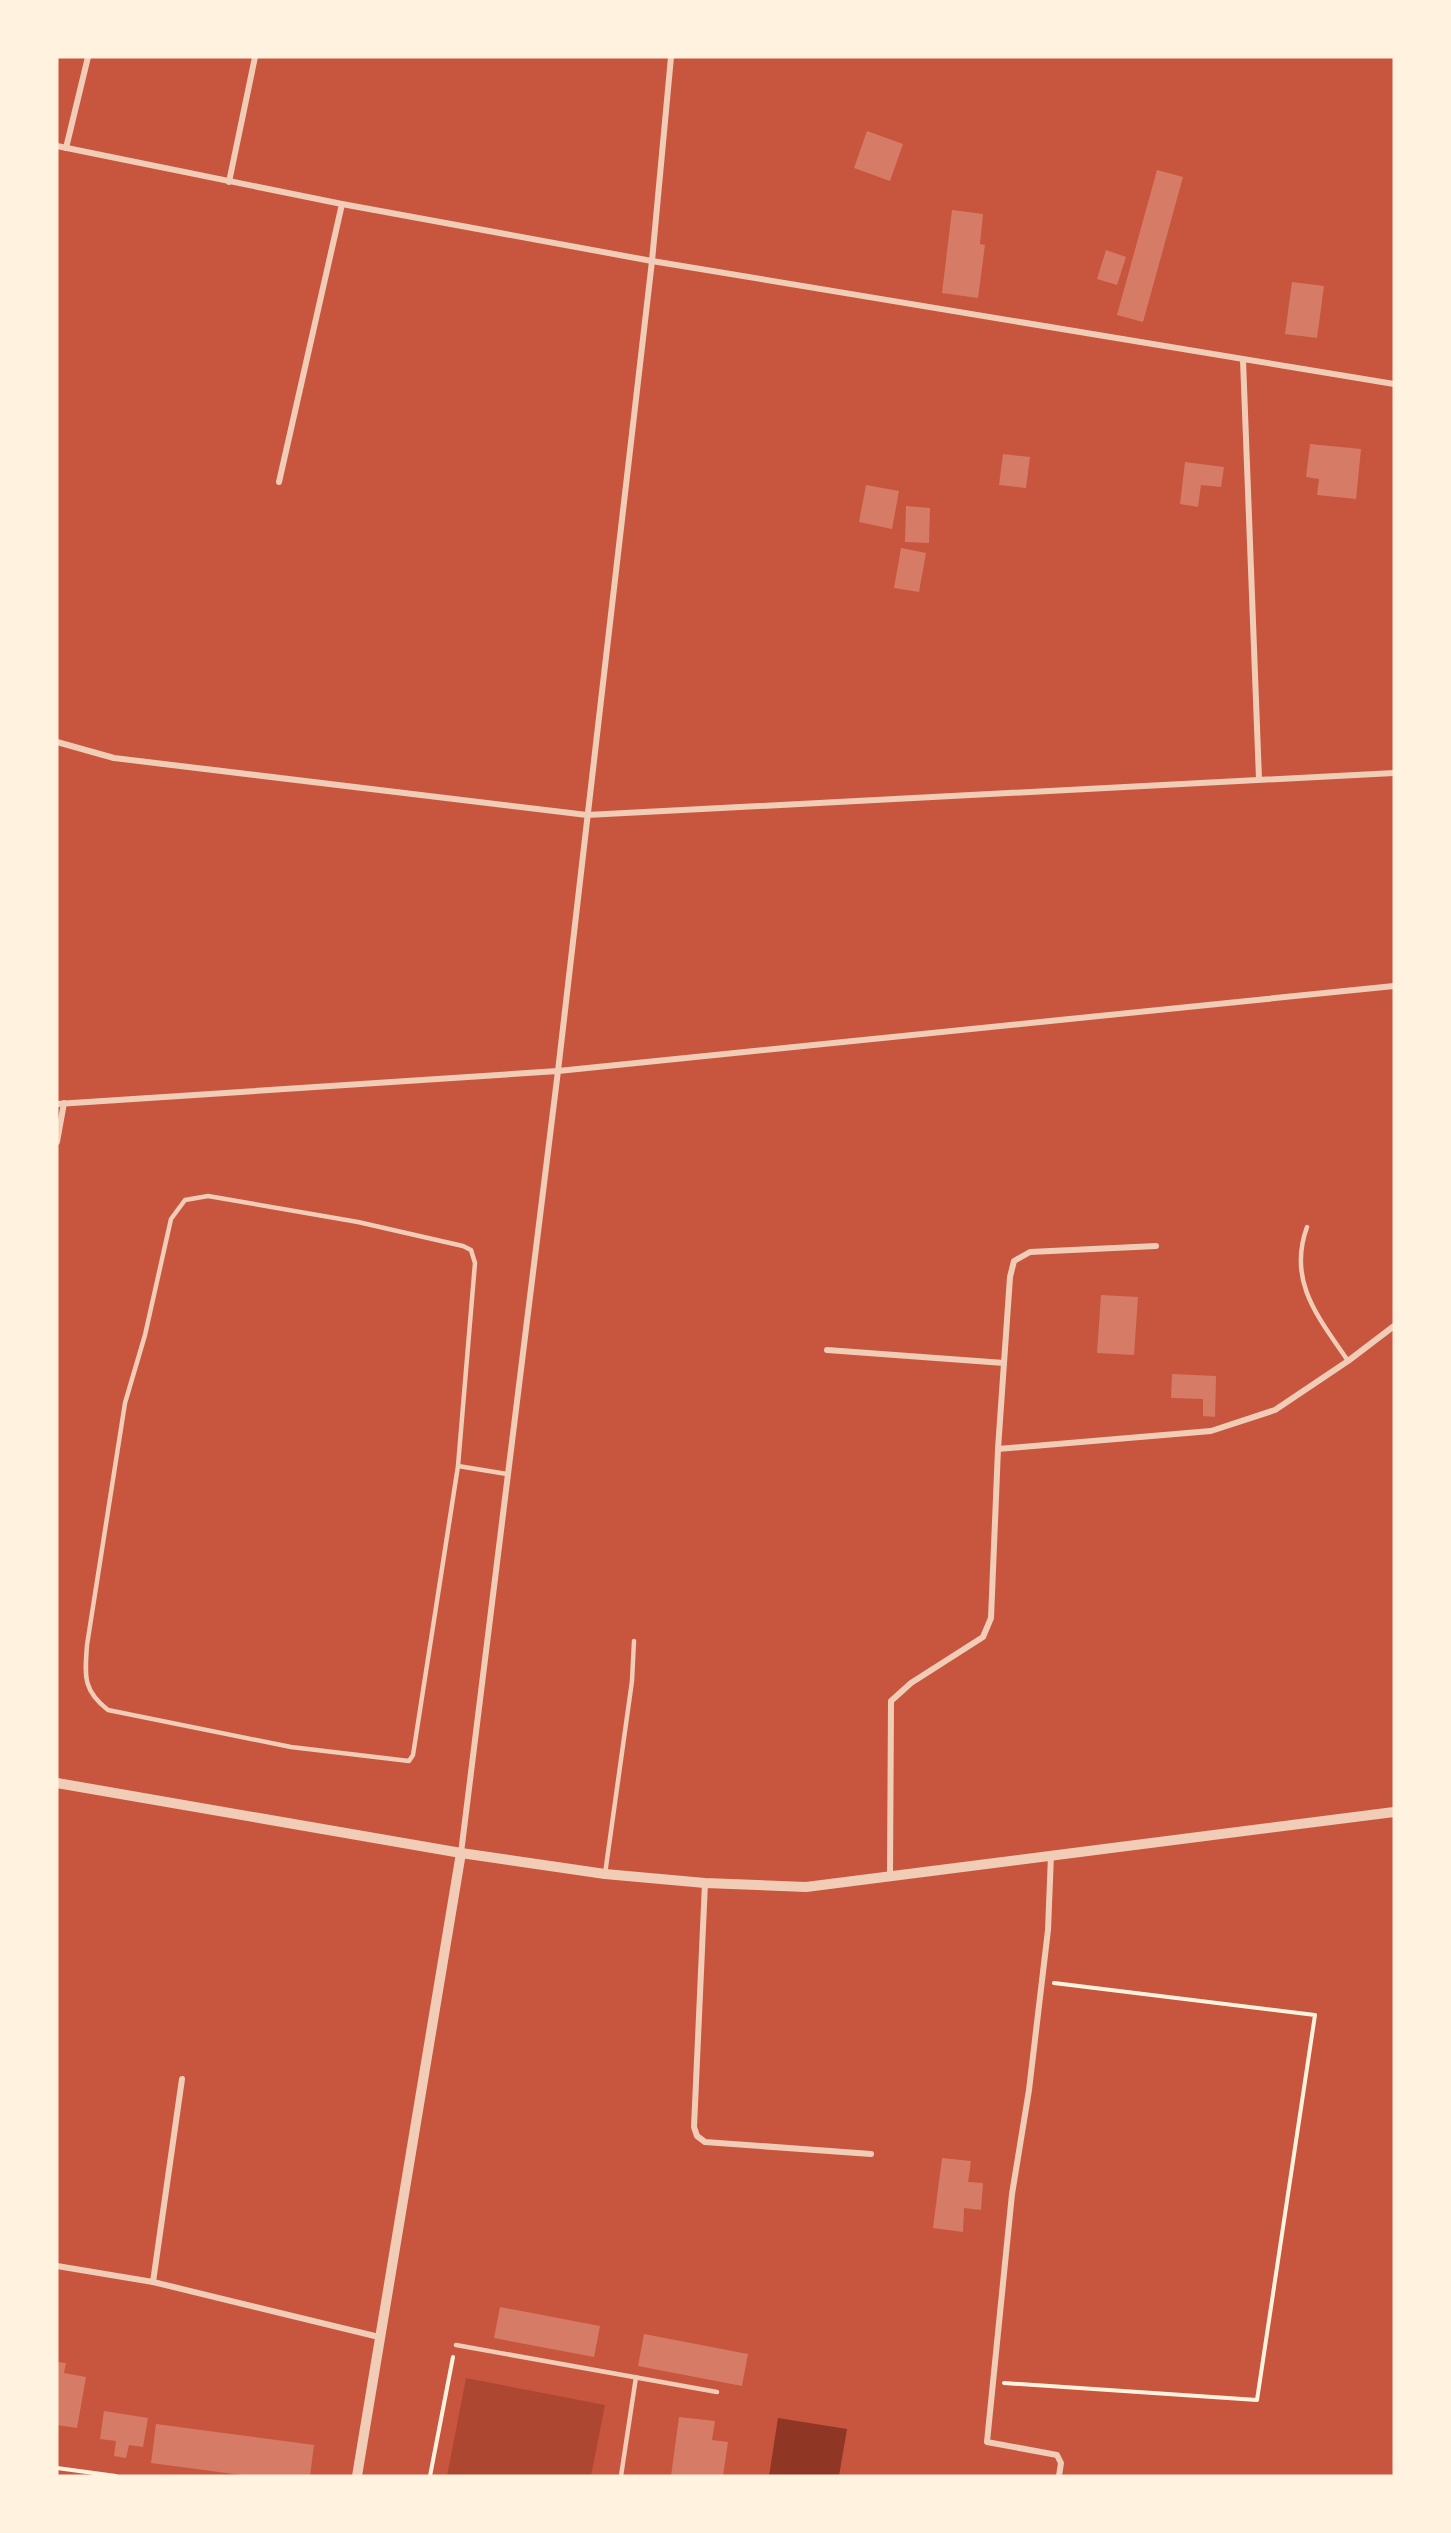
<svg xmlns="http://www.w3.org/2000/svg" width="1451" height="2533" viewBox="0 0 1451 2533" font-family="Figtree,sans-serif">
	<rect width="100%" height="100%" fill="#c8553d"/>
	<polygon fill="#ae4732" points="466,2378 605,2405 591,2476 447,2476"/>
	<polygon fill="#8f3625" points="778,2418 847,2429 839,2476 769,2476"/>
	<g fill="#d67c66">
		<polygon points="867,131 903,144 890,181 854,168"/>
		<polygon points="1157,170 1183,177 1143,322 1117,315"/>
		<polygon points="952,210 983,214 980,244 985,245 978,298 942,293"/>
		<polygon points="1106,250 1126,257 1117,285 1097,279"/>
		<polygon points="1292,282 1324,286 1317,338 1285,334"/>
		<polygon points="1310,444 1361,449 1356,499 1317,495 1319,479 1306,477"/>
		<polygon points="1003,454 1030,457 1026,488 999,485"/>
		<polygon points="1185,462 1224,467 1221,487 1201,485 1198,507 1180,504"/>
		<polygon points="866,485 899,491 892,529 859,522"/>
		<polygon points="906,506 930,508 929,543 905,542"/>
		<polygon points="901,548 926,553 919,592 894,588"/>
		<polygon points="1101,1295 1138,1297 1134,1355 1097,1353"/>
		<polygon points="1172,1374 1216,1376 1215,1417 1203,1416 1203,1399 1171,1398"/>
		<polygon points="942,2158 971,2161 968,2182 983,2183 981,2210 964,2208 963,2232 933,2228"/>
		<polygon points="500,2307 600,2326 594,2357 494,2338"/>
		<polygon points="644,2334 748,2354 742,2386 638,2366"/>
		<polygon points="57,2362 66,2363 64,2373 86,2377 77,2428 57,2425"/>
		<polygon points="104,2411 148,2418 143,2447 129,2445 126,2458 114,2456 116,2441 100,2439"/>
		<polygon points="679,2417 715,2421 712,2440 728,2442 723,2476 671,2476"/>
		<polygon points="156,2424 314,2445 310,2476 249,2476 151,2463"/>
	</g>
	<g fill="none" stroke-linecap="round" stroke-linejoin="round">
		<g stroke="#fff3e0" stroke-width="4">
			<polyline points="1004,2383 1257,2400 1315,2015 1054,1983"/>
			<polyline points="57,2468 116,2476"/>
			<polyline points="430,2476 453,2357"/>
		</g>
		<g stroke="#f1ccb7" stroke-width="4.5">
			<path d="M208 1196 358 1222 463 1246 471 1250 475 1263 458 1466 413 1755 409 1761 291 1747 108 1710C82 1690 85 1675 87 1645L125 1403 145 1335 171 1219 185 1200Z"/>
			<path d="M1307 1227C1287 1282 1319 1318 1348 1361"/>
			<polyline points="458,1466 507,1474"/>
			<polyline points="605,1874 632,1681 634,1641"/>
			<polyline points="456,2345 717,2392"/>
			<polyline points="621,2476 636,2377"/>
		</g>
		<g stroke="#f1ccb7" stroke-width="6">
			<polyline points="57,146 342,204 652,261 1394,384"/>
			<polyline points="66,148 88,57"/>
			<polyline points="229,182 255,57"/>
			<polyline points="1243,360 1259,779"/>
			<polyline points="279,482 342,204"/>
			<polyline points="57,742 114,758 587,815 1394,773"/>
			<polyline points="57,1104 558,1071 1394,986"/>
			<polyline points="57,1142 64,1103"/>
			<polyline points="827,1350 1004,1363"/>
			<polyline points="998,1449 1211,1431 1275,1410 1348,1361 1394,1326"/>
			<polyline points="461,1853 558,1071 652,261 671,57"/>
			<polyline points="1051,1855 1048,1930 1029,2090 1012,2194 987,2442 1057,2455 1061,2463 1059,2476"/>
			<polyline points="890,1876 891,1701 911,1683 983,1637 991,1618 998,1449 1010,1277 1014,1261 1030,1252 1156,1246"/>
			<polyline points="705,1883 694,2127 697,2136 705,2142 871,2154"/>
			<polyline points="57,2266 153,2282 379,2337"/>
			<polyline points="153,2282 182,2079"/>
		</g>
		<g stroke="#f1ccb7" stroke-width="10">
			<polyline points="57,1783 461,1853 605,1874 705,1883 806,1887 1394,1812"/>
			<polyline points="357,2476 461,1853"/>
		</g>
	</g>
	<rect width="1451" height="2533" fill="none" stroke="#fff3e0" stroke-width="117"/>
</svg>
